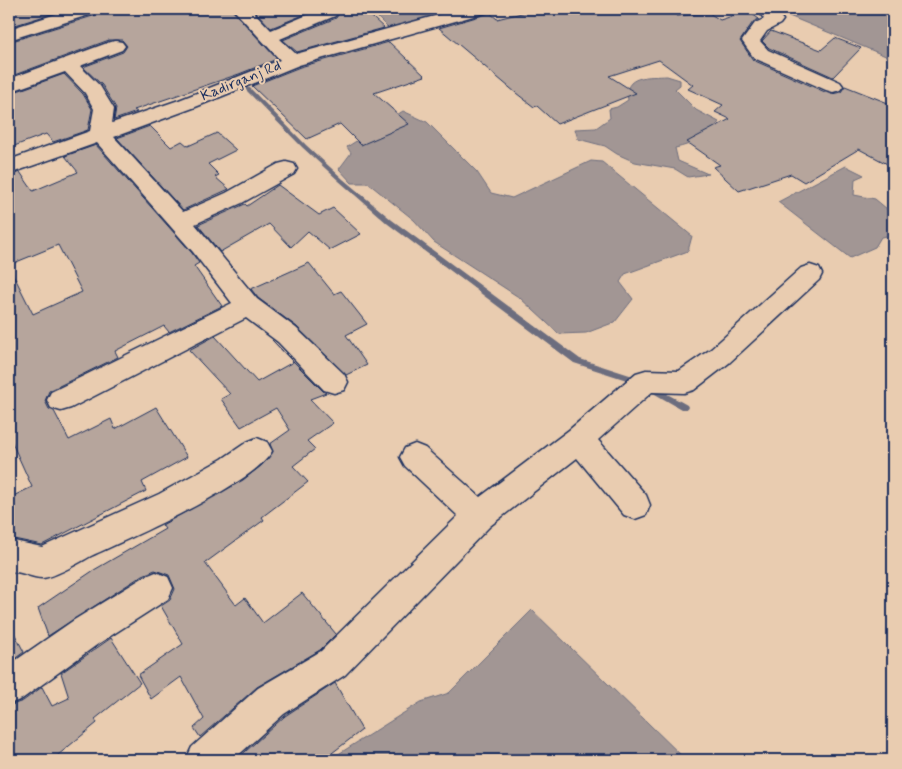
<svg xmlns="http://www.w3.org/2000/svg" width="902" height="769" viewBox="0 0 902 769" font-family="Mynerve,sans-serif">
	<rect width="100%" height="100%" fill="#e9ccb0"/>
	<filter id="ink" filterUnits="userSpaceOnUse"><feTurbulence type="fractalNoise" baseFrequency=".02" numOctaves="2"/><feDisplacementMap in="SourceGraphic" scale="10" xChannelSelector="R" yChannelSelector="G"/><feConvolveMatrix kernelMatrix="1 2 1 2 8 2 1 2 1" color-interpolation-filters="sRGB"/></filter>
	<g filter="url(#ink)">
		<g fill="#a29694" stroke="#6c6d7e">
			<polygon points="369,9 465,9 391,31"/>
			<polygon points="794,9 872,9 893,15 893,59 789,16"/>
			<path d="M667 76 680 80V85L675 89 696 110 719 122C708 136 692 145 675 148L678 161 708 174 688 177 675 169 635 162 617 154 605 146 578 139 575 129 596 128 610 118 609 109 617 107 628 100C622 74 650 77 667 76Z"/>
			<polygon points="403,111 427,122 477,172 491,193 512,198 591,161 602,162 692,236 688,251 625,274 620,282 633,299 615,322 586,333 559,334 520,298 434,242 414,220 368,183 352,183 339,169 351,153 347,147"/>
			<polygon points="846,166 864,175 855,179 854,195 875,199 893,214 893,235 881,237 875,247 850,258 778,202"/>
			<polygon points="532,610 686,760 329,760 421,702 449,693"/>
		</g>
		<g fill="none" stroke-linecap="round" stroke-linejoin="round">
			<g fill="#6c6d7e" fill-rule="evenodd">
				<polygon points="246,88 250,88 306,145 343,179 392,220 580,359 639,378 640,380 639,382 636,383 574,363 388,224 339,181 302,147 246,90"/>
				<polygon points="651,385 687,405 688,407 687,409 681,409 648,390 647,388 648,386"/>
			</g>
		</g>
		<g fill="#b6a59c" stroke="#1b2f5e">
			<polygon points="24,9 67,9 9,27 9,13"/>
			<polygon points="100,9 231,9 277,59 239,74 134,110 137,112 114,120 116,108 102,85 83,67 123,52 127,46 122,40 109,40 9,77 9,42 96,15"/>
			<polygon points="253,9 318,9 271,28"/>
			<polygon points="337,9 363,9 384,28 297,52 283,40 336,18 340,12"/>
			<polygon points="538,9 635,9 640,12 647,10 650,13 668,9 677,16 709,13 720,20 748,11 759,19 753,22 740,41 753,60 825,92 832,94 841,92 845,86 893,105 893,167 859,149 804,182 791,174 739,191 713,167 720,165 687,142 730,119 715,112 723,105 688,89 693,85 659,60 609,76 636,93 557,124 537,106 534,107 516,93 439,28 490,13 497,19"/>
			<polygon points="771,31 821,50 835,38 861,48 833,77 769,48 762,41"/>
			<polygon points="389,42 425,76 374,93 409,124 361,145 340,124 307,139 252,86 300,67"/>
			<polygon points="64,74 83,94 92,109 88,130 53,142 46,134 9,148 9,94"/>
			<polygon points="150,126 171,147 182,141 188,146 217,133 236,150 208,164 219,175 215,177 229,189 183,210 117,138"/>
			<polygon points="96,145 192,253 199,263 194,266 222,306 169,332 164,326 115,351 118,357 49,391 45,401 49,409 54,411 69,440 111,419 115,429 156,407 187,457 142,482 146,491 42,545 14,539 9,524 9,498 32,487 9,436 9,266 33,314 82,292 58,245 9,265 9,176 20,172 33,191 78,172 65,156"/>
			<polygon points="278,185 319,215 333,208 361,234 330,250 308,231 291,247 269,224 220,252 198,225 245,204 247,206"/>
			<polygon points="309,263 334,294 341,291 367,324 346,335 367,365 346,375 297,327 258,298 251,289"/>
			<polygon points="215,336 257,382 293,362 272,340 323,391 326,393 310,399 333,423 307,441 315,449 293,466 308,482 262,517 264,520 205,563 236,605 245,598 263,623 302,593 336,634 320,650 257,687 200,737 194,728 204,719 181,677 151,699 138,675 183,644 161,606 170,600 175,589 169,575 155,570 143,575 48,636 38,608 94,570 165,529 162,525 243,480 262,465 273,452 270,444 290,430 276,408 241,427 221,399 230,394 189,350"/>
			<polygon points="9,623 24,652 9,663"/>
			<polygon points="111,638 140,683 95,719 97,723 52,760 9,760 9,706 23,701 42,687 52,706 69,698 61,673"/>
			<polygon points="335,683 362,730 332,753 336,760 236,760 285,716"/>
		</g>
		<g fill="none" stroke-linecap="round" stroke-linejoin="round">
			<g stroke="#1b2f5e" stroke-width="3">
				<g id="minor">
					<polygon points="72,9 98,9 95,13 9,40 9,29"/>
					<polygon points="233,9 251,9 271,30 322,9 335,9 338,12 335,16 280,39 296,54 460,9 487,9 484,13 299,65 193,108 114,137 183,212 226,193 278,164 286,162 294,164 297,169 294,174 242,203 195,224 257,299 296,328 344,374 348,382 344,390 334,393 324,390 278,342 246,318 71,408 61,411 51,408 47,400 51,392 232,303 193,252 97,143 9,174 9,160 90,131 94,109 85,93 65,72 9,92 9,79 110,42 116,41 122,42 125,46 122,50 80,66 100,86 114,109 112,123 179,100 280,60"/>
					<polygon points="757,9 774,9 783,20 780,24 767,31 760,41 768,50 840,82 843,86 840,90 833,92 826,90 754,58 742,41 755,23 764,19"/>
					<polygon points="810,265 819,268 822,274 819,280 729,363 694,390 684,393 652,392 598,440 646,495 650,505 646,515 635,519 624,515 577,458 490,526 345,675 284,714 233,760 186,760 192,747 258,688 321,651 458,516 405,466 400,457 405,448 415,444 425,448 480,497 569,430 636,373 646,370 679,371 711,349 801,268"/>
					<path d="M257 438 267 442 272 451C256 483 128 539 91 556 80 562 54 578 42 578 31 578 20 570 9 572V542L14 541 42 547 159 494 222 459 247 442Z"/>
					<polygon points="156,572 168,577 173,588 168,599 98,644 22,699 9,704 9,665 74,620 144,577"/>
				</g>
			</g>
			<use href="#minor" fill="#e9ccb0" fill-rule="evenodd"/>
		</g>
	</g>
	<g text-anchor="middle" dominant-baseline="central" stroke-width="4" stroke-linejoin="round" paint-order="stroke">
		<g font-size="15" fill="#1b2f5e" stroke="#e9ccb0">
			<text transform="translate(241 81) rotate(-22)">Kadirganj Rd</text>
		</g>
	</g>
	<rect width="902" height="769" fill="none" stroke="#e9ccb0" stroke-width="30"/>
	<rect x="15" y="15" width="872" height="739" fill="none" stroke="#1b2f5e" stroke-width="2" filter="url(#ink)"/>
</svg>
